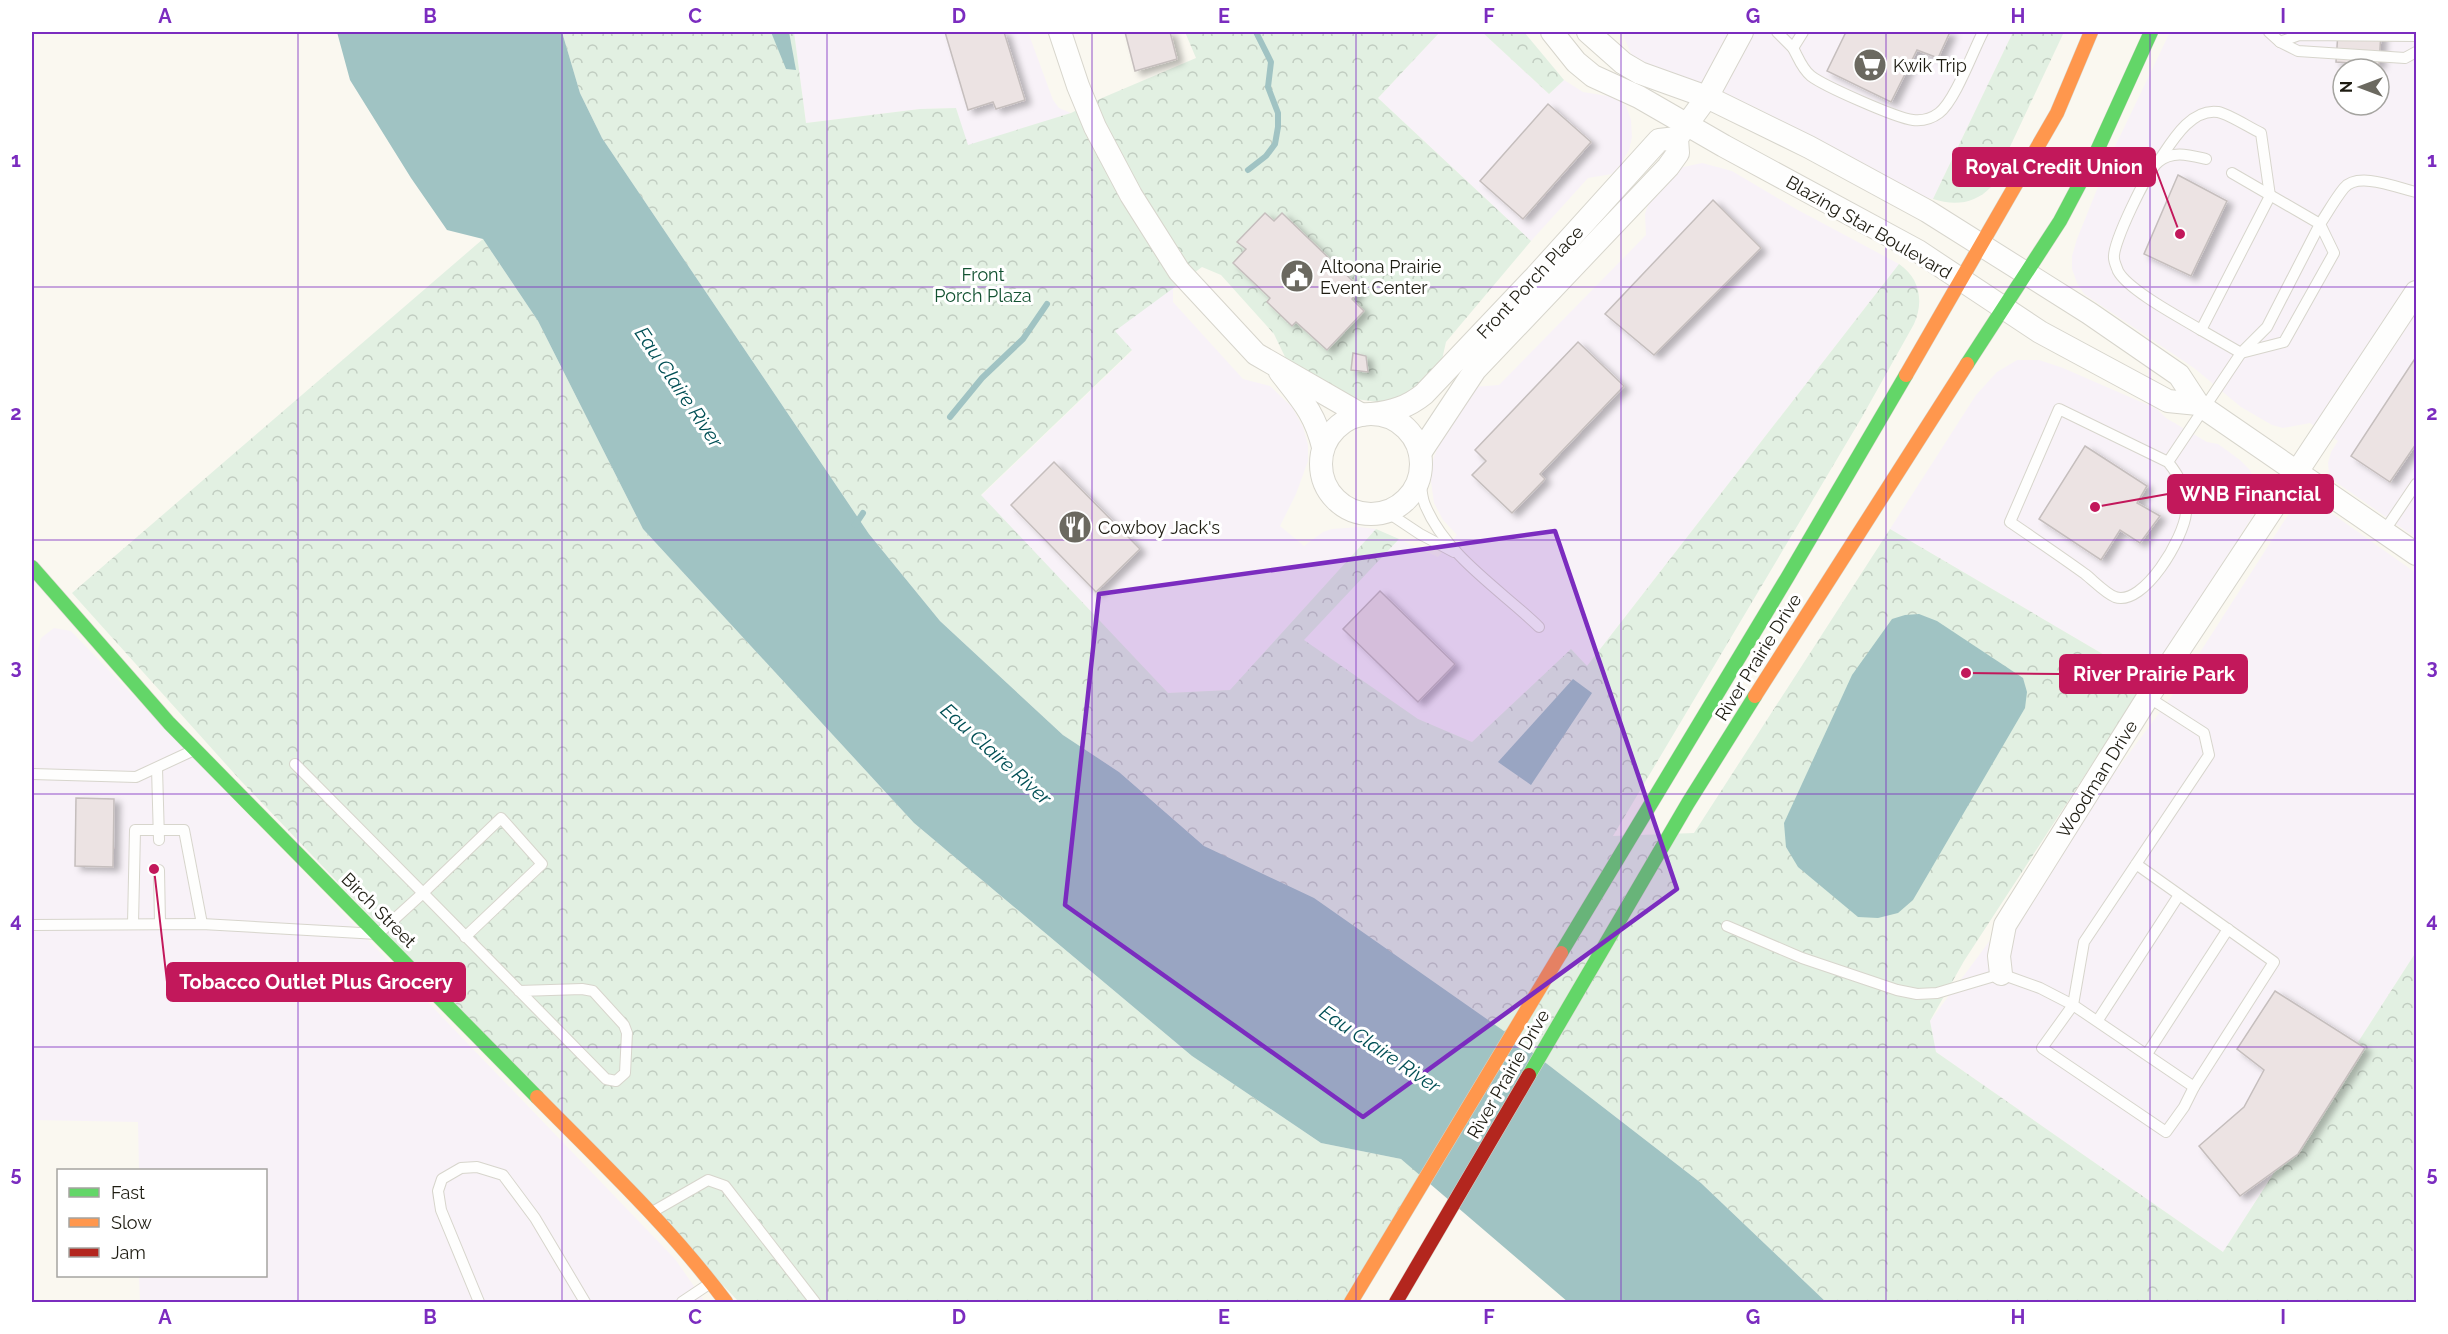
<svg xmlns="http://www.w3.org/2000/svg" width="2448" height="1334" viewBox="0 0 2448 1334" font-family="Raleway,sans-serif">
	<defs>
		<pattern id="park-crowns" width="20" height="18" patternUnits="userSpaceOnUse" patternTransform="scale(1.5)"><rect width="20" height="18" fill="#e2f0e2"/><path d="M2 6a3 3 0 1 1 6 0M12 15a3 3 0 1 1 6 0" fill="none" stroke="#c1cdc1"/></pattern>
		<filter id="shadow"><feDropShadow dx="6" dy="4" stdDeviation="3" flood-color="#0004"/></filter>
	</defs>
	<rect width="100%" height="100%" fill="#faf8f0"/>
	<g fill="#f8f2f8" fill-rule="evenodd">
		<polygon points="794,32 1028,32 1053,100 1059,108 1071,113 967,146 956,108 920,109 806,123"/>
		<polygon points="1440,32 1482,32 1549,94 1564,80 1583,92 1614,97 1626,106 1631,120 1632,137 1629,150 1620,165 1612,174 1588,178 1531,241 1378,98"/>
		<polygon points="1619,32 2013,32 1933,199 1915,195 1757,108 1639,61 1632,56 1623,35"/>
		<path d="M2170 32H2416V538L2333 480 2329 473 2328 463 2331 452 2338 441 2310 423 2283 428 2272 425 2241 407 2194 368 2084 294 2077 283 2072 269V256L2077 239 2110 157ZM2343 69H2379V105H2343Z"/>
		<polygon points="1702,163 1732,171 1796,209 1899,264 1587,666 1571,649 1472,742 1418,719 1303,640 1399,539 1438,557 1457,535 1443,520 1434,503 1430,474 1434,457 1441,439 1474,387 1499,385 1646,235 1645,214 1648,205 1679,168"/>
		<polygon points="1173,288 1173,302 1243,379 1270,386 1292,407 1303,427 1308,445 1308,461 1296,494 1280,526 1304,546 1323,532 1332,529 1360,527 1376,529 1230,690 1168,693 981,496 1132,351 1114,331"/>
		<polygon points="2017,360 2039,360 2063,368 2157,409 2166,418 2207,442 2218,444 2240,460 2250,470 2257,487 2256,511 2147,680 1890,529 1976,395 1997,372"/>
		<polygon points="2312,503 2320,505 2416,573 2416,952 2223,1252 1936,1052 1930,1021 2174,693 2290,512 2299,505"/>
		<polygon points="54,628 71,631 675,1259 705,1302 140,1302 139,1276 266,1276 266,1170 139,1170 138,1122 32,1120 34,830 38,649 41,638"/>
	</g>
	<g fill="url(#park-crowns)">
		<path d="M562 32H794L806 123 920 109 956 108 968 145 1071 113 1102 98 1196 58 1185 32H1440L1378 98 1531 241 1446 342 1441 364 1403 398 1378 402 1348 398 1286 359 1274 334 1221 275 1202 267 1115 331 1132 350 981 495 1168 693 1230 690 1376 529 1399 539 1304 640 1418 719 1472 742 1571 649 1587 666 1899 264C1920 278 1924 302 1914 324L1862 417 1613 836 1694 833 1890 529 2147 680 1964 961 1930 1021 1936 1052 2223 1252 2416 952V1302H1826L1701 1183 1511 1036 1204 846 1119 772 1063 735 940 621 869 534 602 138 580 93Z"/>
		<polygon points="1482,32 1524,32 1564,80 1549,94"/>
		<path d="M2013 32H2064L1991 187C1975 204 1954 206 1933 199Z"/>
		<polygon points="483,239 538,321 643,529 914,823 1192,1056 1321,1143 1401,1159 1423,1175 1349,1302 739,1302 241,781 72,593"/>
	</g>
	<g fill="#a0c3c3">
		<polygon points="337,32 562,32 580,93 602,138 869,534 940,621 1063,735 1119,772 1204,846 1314,898 1511,1036 1701,1183 1826,1302 1568,1302 1401,1159 1321,1143 1192,1056 914,823 643,529 538,321 483,239 447,230 411,178 350,80"/>
		<polygon points="771,32 789,32 796,70 786,69"/>
		<polygon points="1919,614 1937,621 2023,678 2027,692 2025,708 1913,900 1898,913 1878,918 1858,917 1798,867 1786,847 1784,823 1852,675 1892,619 1905,615"/>
		<polygon points="1573,679 1592,693 1531,785 1498,762"/>
	</g>
	<g fill="none" stroke-linecap="round" stroke-linejoin="round">
		<g stroke="#a0c3c3" stroke-width="6">
			<polyline points="1248,170 1266,156 1275,144 1278,127 1278,113 1268,87 1271,62 1256,32"/>
			<polyline points="950,417 982,378 1023,339 1047,304"/>
			<polyline points="855,525 863,513"/>
		</g>
	</g>
	<g fill="#ece3e3" stroke="#c5bebd" stroke-width="1.5" filter="url(#shadow)">
		<polygon points="945,32 1004,32 1025,100 996,109 993,102 968,110"/>
		<polygon points="1125,32 1170,32 1177,59 1135,71"/>
		<polygon points="1846,32 1950,32 1938,58 1917,50 1891,102 1827,71"/>
		<polygon points="2338,32 2381,32 2379,65 2336,62"/>
		<polygon points="1548,104 1591,142 1523,219 1480,181"/>
		<polygon points="2178,175 2227,201 2191,276 2144,254"/>
		<polygon points="1713,200 1761,248 1654,355 1605,314"/>
		<polygon points="1265,213 1274,221 1282,213 1361,289 1352,299 1364,311 1327,350 1296,322 1292,326 1267,302 1270,298 1233,263 1246,249 1237,242"/>
		<polygon points="1578,342 1624,386 1540,474 1545,479 1512,513 1472,475 1486,461 1475,450"/>
		<polygon points="1353,353 1366,356 1368,372 1351,370"/>
		<polygon points="2416,357 2416,444 2390,482 2351,456"/>
		<polygon points="2085,446 2147,486 2137,503 2160,516 2140,543 2120,530 2101,560 2039,519"/>
		<polygon points="1054,462 1140,549 1096,592 1011,505"/>
		<polygon points="1380,591 1455,664 1418,702 1343,629"/>
		<polygon points="76,798 114,799 113,867 75,866"/>
		<polygon points="2275,991 2365,1048 2298,1154 2240,1196 2199,1146 2244,1107 2264,1070 2237,1049"/>
	</g>
	<g fill="none" stroke-linecap="round" stroke-linejoin="round">
		<g stroke="#d7d5cc" stroke-width="12">
			<g id="lane">
				<polyline points="1777,32 1793,48 1803,32"/>
				<polyline points="2269,32 2280,42 2298,51 2405,58 2416,52"/>
				<polyline points="2280,42 2299,35 2416,36"/>
				<path d="M1793 48C1798 57 1802 69 1811 76 1824 86 1896 118 1913 120 1922 121 1931 119 1939 113 1955 101 1973 51 1983 32"/>
				<path d="M2158 162C2171 143 2190 108 2218 112 2229 114 2250 128 2261 133L2270 196 2201 330 2241 353 2284 342 2334 253 2320 224C2328 212 2335 199 2344 188 2358 171 2398 188 2416 192"/>
				<path d="M2201 330C2181 318 2128 290 2118 271 2117 268 2114 262 2114 258 2112 244 2147 172 2158 162 2173 150 2189 155 2206 159"/>
				<path d="M2168 462C2180 477 2188 492 2186 513 2184 537 2144 607 2115 597 2105 593 2094 581 2085 574 2060 556 2035 539 2010 522L2059 409 2168 462 2241 353 2267 327 2320 224 2232 173"/>
				<path d="M1420 473C1421 483 1421 496 1425 505 1446 556 1501 590 1539 627"/>
				<polyline points="1387,512 1420,534 1454,552"/>
				<polyline points="2383,533 2416,484"/>
				<polyline points="295,764 423,893 501,818 542,864 465,937"/>
				<polyline points="157,768 159,840"/>
				<polyline points="32,774 136,777 192,751"/>
				<polyline points="2136,864 2274,962 2194,1087 2073,1005 2084,942 2209,755 2204,733 2148,697"/>
				<polyline points="159,870 160,923"/>
				<polyline points="133,924 135,830 184,830 202,924"/>
				<polyline points="32,925 202,924 378,934 423,893 606,1079 616,1081 625,1073 627,1033 624,1025 593,991 582,989 519,991"/>
				<polyline points="1727,926 1802,958 1897,990 1917,994 1937,993 2001,974 2040,988 2073,1005 2042,1048 2166,1132 2184,1107 2194,1087"/>
				<polyline points="2098,1020 2179,895"/>
				<polyline points="2147,1054 2228,929"/>
				<polyline points="654,1211 708,1180 725,1186 815,1302"/>
				<polyline points="479,1302 441,1210 438,1191 442,1179 461,1168 477,1167 503,1175 535,1218 585,1302"/>
				<polyline points="682,1302 709,1284"/>
			</g>
		</g>
		<g stroke="#d7d5cc" stroke-width="24">
			<g id="street">
				<polyline points="1060,32 1078,86 1095,127 1131,195 1179,271 1256,354 1362,415"/>
				<polyline points="1552,32 1576,62 1593,76 1639,97 1724,146 1918,251 2040,332 2168,401 2198,404"/>
				<polyline points="1588,32 1623,63 1640,73 1707,97 1809,147 1927,211 2089,313 2179,375 2198,404 2416,554"/>
				<path d="M1280 372C1301 399 1315 413 1323 447"/>
				<path d="M1372 414C1392 412 1408 407 1424 394L1536 276 1659 140 1677 138"/>
				<circle cx="1371" cy="464" r="50"/>
				<polyline points="1420,453 1475,370 1668,167 1678,153 1677,138 1707,97 1742,32"/>
				<polyline points="2001,974 1999,956 2005,925 2148,697 2416,292"/>
			</g>
		</g>
		<g stroke="#d7d5cc" stroke-width="15">
			<g id="fast">
				<polyline points="1967,364 2060,221 2096,153 2151,32"/>
				<polyline points="32,567 169,723 537,1097"/>
				<polyline points="1561,953 1787,578 1906,375"/>
				<polyline points="1529,1075 1688,803 1755,696"/>
			</g>
		</g>
		<g stroke="#d7d5cc" stroke-width="15">
			<g id="slow">
				<polyline points="1906,375 2057,113 2091,32"/>
				<polyline points="1755,696 1967,364"/>
				<path d="M537 1097C602 1163 670 1227 726 1302"/>
				<polyline points="1351,1302 1561,953"/>
			</g>
		</g>
		<g stroke="#d7d5cc" stroke-width="15">
			<polyline id="jam" points="1396,1302 1529,1075"/>
		</g>
		<use href="#lane" stroke="#fefefd" stroke-width="10"/>
		<use href="#street" stroke="#fefefd" stroke-width="22"/>
		<use href="#fast" stroke="#63d668" stroke-width="14"/>
		<use href="#slow" stroke="#ff974d" stroke-width="14"/>
		<use href="#jam" stroke="#b3261e" stroke-width="14"/>
	</g>
	<path fill="#7b2cbf" fill-opacity="0.2" stroke="#7b2cbf" stroke-width="4.5" stroke-linejoin="round" d="M1555 531 1677 889 1363 1117 1065 905 1099 594Z"/>
	<path fill="none" stroke="#7b2cbf" stroke-width="1.5" stroke-opacity="0.55" d="M298 32V1302M562 32V1302M827 32V1302M1092 32V1302M1356 32V1302M1621 32V1302M1886 32V1302M2150 32V1302M32 287H2416M32 540H2416M32 794H2416M32 1047H2416"/>
	<defs>
		<g id="supermarket-disc" transform="scale(1.725)"><circle r="9.5" fill="#6b6960" stroke="#fff"/><path d="M-6-5.5h2.5l.6 2H6L4.5 2H-2.5L-4.4-4H-6ZM-1.5 3.2a1.3 1.3 0 1 0 .1 0ZM3 3.2a1.3 1.3 0 1 0 .1 0Z" fill="#fff"/></g>
		<g id="civic-disc" transform="scale(1.725)"><circle r="9.5" fill="#6b6960" stroke="#fff"/><path d="M-.6-6.5H3V-4.5H.6V-3L4-1V1h2V6H-6V1h2V-1L-.6-3ZM-1.2 2.5V6h2.4V2.5Z" fill="#fff"/></g>
		<g id="restaurant-disc" transform="scale(1.725)"><circle r="9.5" fill="#6b6960" stroke="#fff"/><path d="M-5-6h1v4h1v-4h1v4h1v-4h1v5L-1.5 .5V6h-2V.5L-5-1ZM5-6V6H3V1.5H1.5Q1.5-4 5-6Z" fill="#fff"/></g>
	</defs>
	<g fill-rule="evenodd">
		<use href="#supermarket-disc" x="1870" y="65"/>
		<use href="#civic-disc" x="1297" y="276"/>
		<use href="#restaurant-disc" x="1075" y="527"/>
	</g>
	<g text-anchor="middle" dominant-baseline="central" stroke-width="6" stroke-linejoin="round" paint-order="stroke">
		<g font-size="18" fill="#1e1c12" stroke="#fff" text-anchor="start">
			<text x="1893" y="65">Kwik Trip</text>
			<text x="1320" y="266">Altoona Prairie<tspan x="1320" dy="21">Event Center</tspan></text>
			<text x="1098" y="527">Cowboy Jack's</text>
		</g>
		<g font-size="18" fill="#1e1c12" stroke="#fff">
			<text transform="translate(1869 227) rotate(30)">Blazing Star Boulevard</text>
			<text transform="translate(1530 282) rotate(-47)">Front Porch Place</text>
			<text transform="translate(1758 657) rotate(-58)">River Prairie Drive</text>
			<text transform="translate(2097 779) rotate(-58)">Woodman Drive</text>
			<text transform="translate(379 910) rotate(45)">Birch Street</text>
			<text transform="translate(1508 1074) rotate(-60)">River Prairie Drive</text>
		</g>
		<g font-size="18" fill="#135232" stroke="#fff">
			<text x="983" y="274">Front<tspan x="983" dy="21">Porch Plaza</tspan></text>
		</g>
		<g font-size="20" font-style="italic" fill="#004f55" stroke="#fff">
			<text transform="translate(679 387) rotate(56)">Eau Claire River</text>
			<text transform="translate(996 754) rotate(42)">Eau Claire River</text>
			<text transform="translate(1380 1049) rotate(34)">Eau Claire River</text>
		</g>
	</g>
	<path fill="none" stroke="#c2185b" stroke-width="2" d="M2180 234L2155 167M2095 507L2168 494M1966 673L2060 674M154 869L167 982"/>
	<g fill="#c2185b" stroke="#fff" stroke-width="2">
		<circle cx="2180" cy="234" r="6"/>
		<circle cx="2095" cy="507" r="6"/>
		<circle cx="1966" cy="673" r="6"/>
		<circle cx="154" cy="869" r="6"/>
	</g>
	<g fill="#c2185b" stroke="#c2185b" stroke-width="2">
		<rect x="1953" y="148" width="202" height="38" rx="6"/>
		<rect x="2168" y="475" width="165" height="38" rx="6"/>
		<rect x="2060" y="655" width="187" height="38" rx="6"/>
		<rect x="167" y="963" width="298" height="38" rx="6"/>
	</g>
	<g font-size="20" text-anchor="middle" font-weight="bold" fill="#fff">
		<text x="2054" y="174">Royal Credit Union</text>
		<text x="2250" y="501">WNB Financial</text>
		<text x="2154" y="681">River Prairie Park</text>
		<text x="316" y="989">Tobacco Outlet Plus Grocery</text>
	</g>
	<rect width="2448" height="1334" fill="none" stroke="#ffffff" stroke-width="66"/>
	<rect x="57" y="1169" width="210" height="108" fill="#ffffff" stroke="#a5a4a0" stroke-width="1.5"/>
	<rect x="69" y="1188" width="30" height="9" fill="#63d668" stroke="#a5a4a0" stroke-width="1.5"/>
	<text x="111" y="1199" font-size="18" fill="#1e1c12">Fast</text>
	<rect x="69" y="1218" width="30" height="9" fill="#ff974d" stroke="#a5a4a0" stroke-width="1.5"/>
	<text x="111" y="1229" font-size="18" fill="#1e1c12">Slow</text>
	<rect x="69" y="1248" width="30" height="9" fill="#b3261e" stroke="#a5a4a0" stroke-width="1.5"/>
	<text x="111" y="1259" font-size="18" fill="#1e1c12">Jam</text>
	<g transform="translate(2361 87) rotate(270)"><circle r="28" fill="#ffffff" stroke="#a5a4a0" stroke-width="1.5"/>
	<path d="M0-4.5L10 22L0 15L-10 22Z" fill="#6b6960"/>
	<text y="-9" font-size="16" font-weight="bold" text-anchor="middle" fill="#1e1c12">N</text>
	</g>
	<rect x="33" y="33" width="2382" height="1268" fill="none" stroke="#7b2cbf" stroke-width="2"/>
	<g font-size="20" text-anchor="middle" font-weight="bold" fill="#7b2cbf">
		<text x="165" y="23">A</text>
		<text x="430" y="23">B</text>
		<text x="695" y="23">C</text>
		<text x="959" y="23">D</text>
		<text x="1224" y="23">E</text>
		<text x="1489" y="23">F</text>
		<text x="1753" y="23">G</text>
		<text x="2018" y="23">H</text>
		<text x="2283" y="23">I</text>
		<text x="16" y="167">1</text>
		<text x="2432" y="167">1</text>
		<text x="16" y="420">2</text>
		<text x="2432" y="420">2</text>
		<text x="16" y="674">3</text>
		<text x="2432" y="674">3</text>
		<text x="16" y="927">4</text>
		<text x="2432" y="927">4</text>
		<text x="16" y="1181">5</text>
		<text x="2432" y="1181">5</text>
		<text x="165" y="1324">A</text>
		<text x="430" y="1324">B</text>
		<text x="695" y="1324">C</text>
		<text x="959" y="1324">D</text>
		<text x="1224" y="1324">E</text>
		<text x="1489" y="1324">F</text>
		<text x="1753" y="1324">G</text>
		<text x="2018" y="1324">H</text>
		<text x="2283" y="1324">I</text>
	</g>
</svg>
